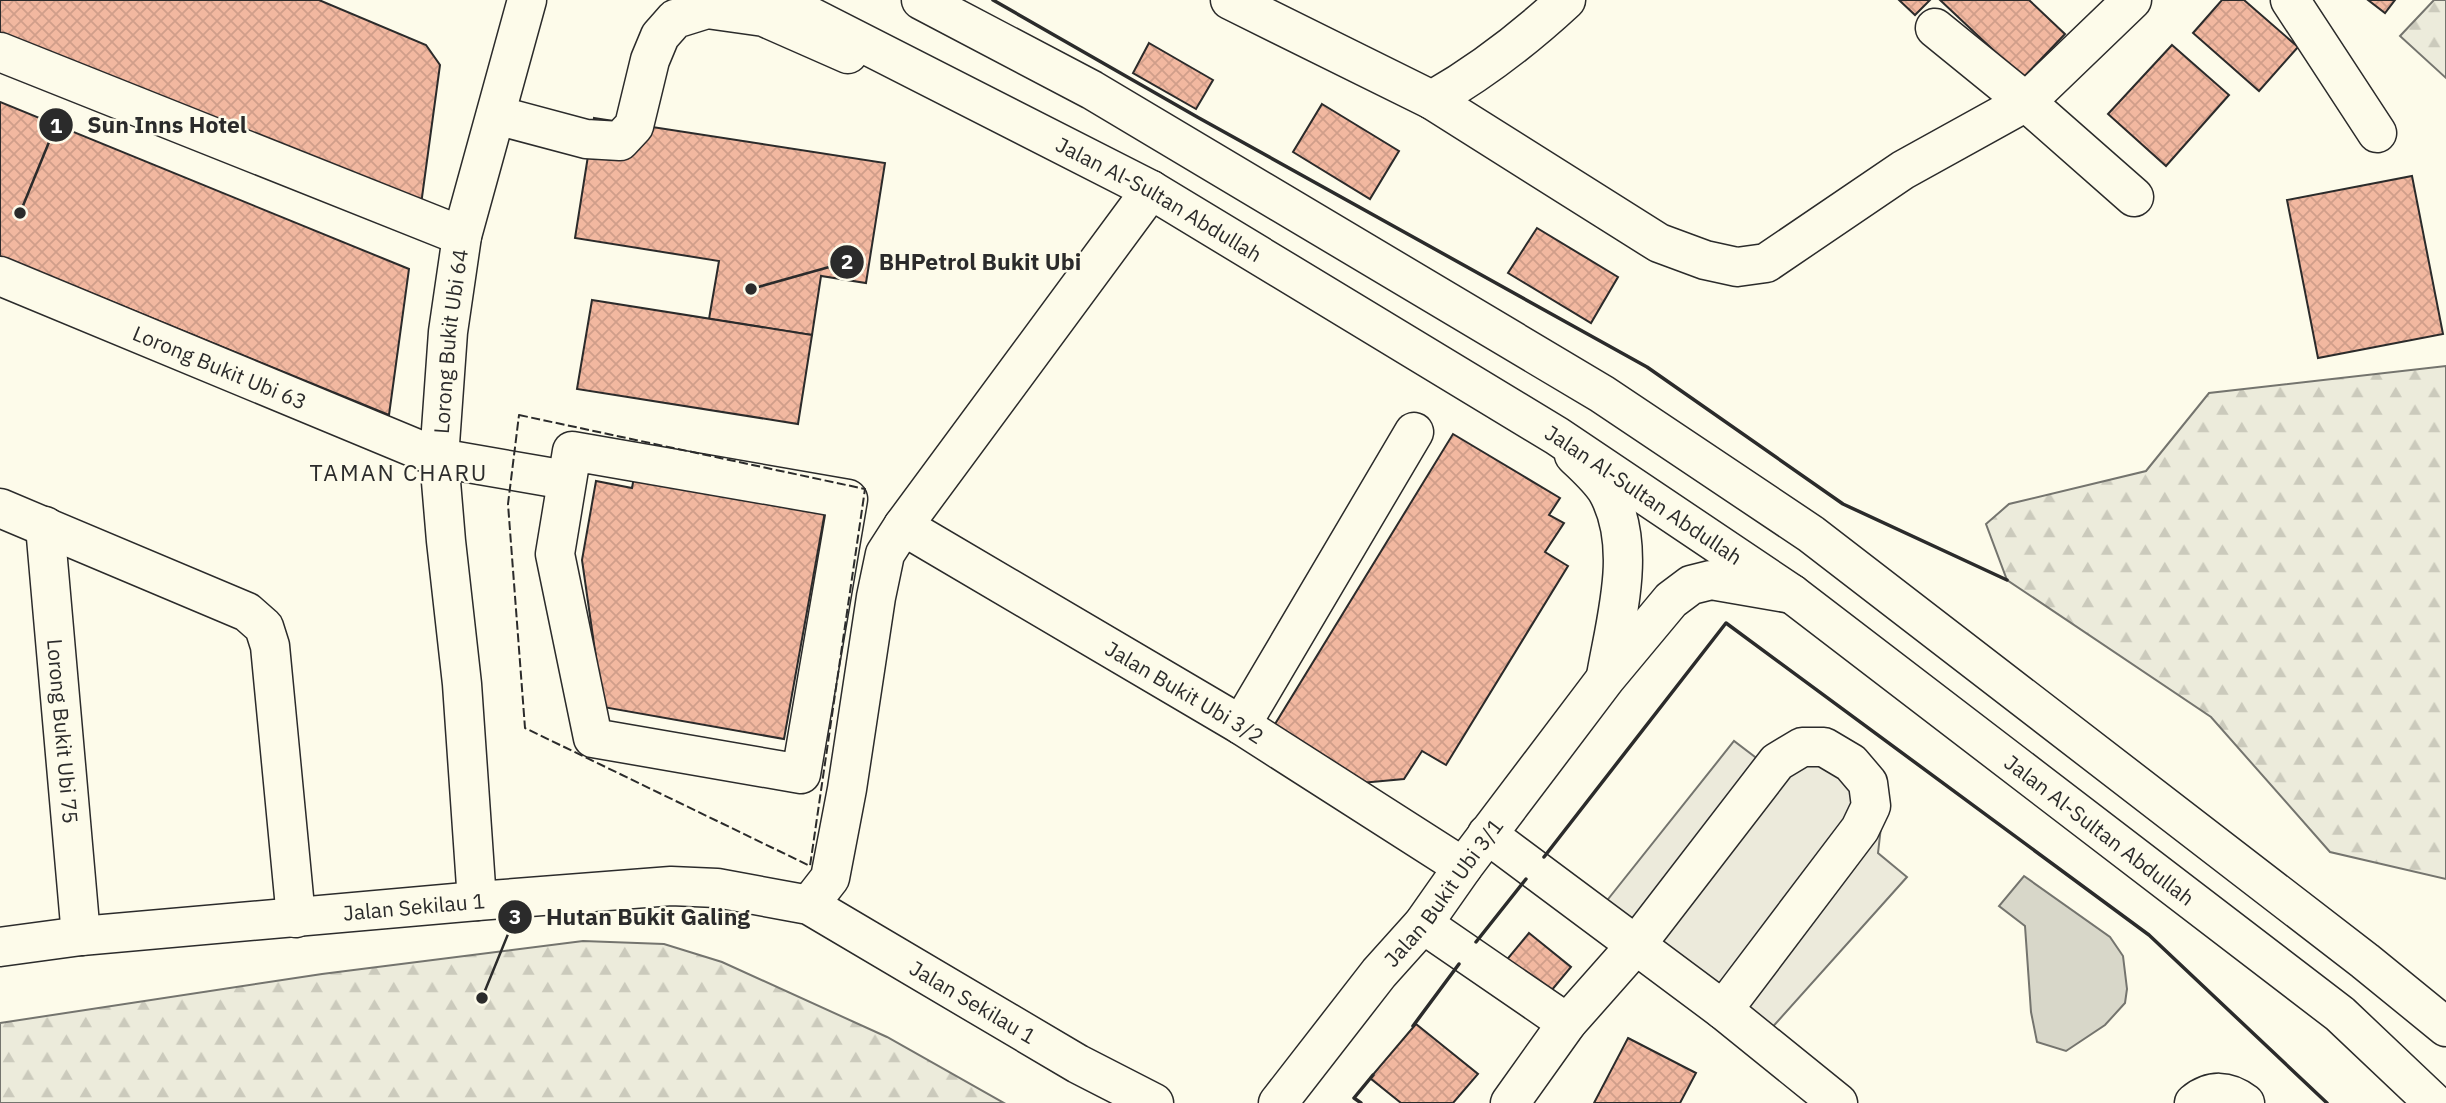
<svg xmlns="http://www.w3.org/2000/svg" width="2446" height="1103" viewBox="0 0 2446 1103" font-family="'IBM Plex Sans',sans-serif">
	<defs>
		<pattern id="forest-firs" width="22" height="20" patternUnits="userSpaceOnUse" patternTransform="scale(1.75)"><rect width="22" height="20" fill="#ecebdb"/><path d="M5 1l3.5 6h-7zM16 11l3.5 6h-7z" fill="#cbcabc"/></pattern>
		<pattern id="building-cross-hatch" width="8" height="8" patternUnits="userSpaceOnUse" patternTransform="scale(1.75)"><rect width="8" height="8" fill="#f2b8a0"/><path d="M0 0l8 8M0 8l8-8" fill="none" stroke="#d09e8a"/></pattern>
	</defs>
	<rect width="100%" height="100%" fill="#fdfbea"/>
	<g fill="url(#forest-firs)" stroke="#74746e" stroke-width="2">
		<polygon points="2434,0 2446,0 2446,78 2400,36"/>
		<polygon points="2446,366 2446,879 2330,852 2211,717 2007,580 1986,524 2009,504 2146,471 2209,393"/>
		<polygon points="583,941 664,944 722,962 887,1037 1004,1103 0,1103 0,1023 322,974"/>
	</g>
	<polygon fill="#eceadb" stroke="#74746e" stroke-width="2" points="1815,737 1885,792 1878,853 1907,877 1769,1031 1605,903 1734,741 1763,763"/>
	<polygon fill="#d8d7c9" stroke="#74746e" stroke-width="2" points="2024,876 2110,937 2123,956 2127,989 2125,1003 2105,1025 2066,1051 2037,1042 2031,1012 2025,926 1999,906"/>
	<g fill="url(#building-cross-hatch)" stroke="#2b2b2b" stroke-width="2">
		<polygon points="0,0 319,0 426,45 440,65 420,212 0,39"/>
		<polygon points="1899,0 1930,0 1915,15"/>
		<polygon points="1940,0 2029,0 2065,34 2023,78"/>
		<polygon points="2222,0 2244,0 2298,47 2259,91 2193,33"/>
		<polygon points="2368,0 2395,0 2385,13"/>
		<polygon points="1149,43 1213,80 1196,109 1133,73"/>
		<polygon points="2172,45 2229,95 2166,166 2108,114"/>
		<polygon points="0,102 409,269 389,415 0,256"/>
		<polygon points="1322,104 1399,151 1370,199 1293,152"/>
		<polygon points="594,118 885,163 866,283 821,276 812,335 709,319 719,261 575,238"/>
		<polygon points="2412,176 2443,334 2318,358 2287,200"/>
		<polygon points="1537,228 1618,277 1591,323 1508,273"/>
		<polygon points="592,300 812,335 798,424 577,389"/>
		<polygon points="1453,434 1560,498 1549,515 1564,523 1545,552 1568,566 1446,765 1422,751 1404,779 1361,783 1272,729"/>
		<polygon points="635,472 826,506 784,739 603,707 582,560 596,481 632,488"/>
		<polygon points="1529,933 1571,967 1546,997 1504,963"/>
		<polygon points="1416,1024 1478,1074 1453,1103 1401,1103 1370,1078"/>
		<polygon points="1628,1038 1696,1073 1680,1103 1594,1103"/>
	</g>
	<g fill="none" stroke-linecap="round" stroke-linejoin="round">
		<g stroke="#2b2b2b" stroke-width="41">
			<g id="minor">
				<path d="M1230 0 1432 100C1481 72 1525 38 1566 0"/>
				<polyline points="2290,0 2377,133"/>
				<polyline points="1935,28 2026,102 2134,197"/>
				<polyline points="0,52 462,236"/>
				<polyline points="1432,100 1659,243 1705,260 1737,267 1766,263 1903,170 2026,102 2132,0"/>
				<polyline points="496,115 586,139 620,141 634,126 650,60 660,36 675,19 707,9 764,17 848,54"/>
				<path id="s1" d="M0 276 439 458 566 480"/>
				<polygon points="572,451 848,499 801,774 593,738 555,554"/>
				<path d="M1574 455C1585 466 1599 478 1607 491 1638 546 1616 618 1606 676"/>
				<polyline points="0,508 247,612 264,627 270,646 296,918"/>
				<path id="s2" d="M45 526 81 936"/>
				<path id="s3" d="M903 526 1241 725 1463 867"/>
				<polyline points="1241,725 1414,432"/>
				<polyline points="1487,834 1723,1010 1838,1103"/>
				<path id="s4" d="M477 901 462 684 446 541 439 458 448 332 462 236 527 0"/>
				<polyline points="809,905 830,878 847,789 876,597 885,554 903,526 1151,190"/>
				<polyline points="1423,924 1567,1023"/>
				<path id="s5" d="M0 947 81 936 477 901 671 886 717 888 809 905 1078 1064 1154 1103"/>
				<path id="s6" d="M1278 1103 1379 973 1423 924 1463 867 1606 678 1671 600 1691 585 1711 580 1792 594"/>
				<polyline points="1510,1103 1567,1023 1636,945 1777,762 1802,747 1824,747 1851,763 1868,783 1871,806 1860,829 1723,1010"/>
				<path d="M2194 1103C2211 1089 2228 1090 2245 1103"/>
			</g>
		</g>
		<g stroke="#2b2b2b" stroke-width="41">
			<g id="major">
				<path id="s7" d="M778 0 1151 190 1557 436 1792 594 2340 1014 2434 1103"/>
				<polyline points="921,0 1092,90 1602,394 1811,534 2365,961 2446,1027"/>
			</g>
		</g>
		<use href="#minor" stroke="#fdfbea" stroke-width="38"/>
		<use href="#major" stroke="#fdfbea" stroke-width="38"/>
		<polygon stroke="#2b2b2b" stroke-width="2" stroke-dasharray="9 3.5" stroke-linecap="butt" points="519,415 865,489 810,866 525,728 508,504"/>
		<g stroke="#2b2b2b" stroke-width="3.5">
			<polyline points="993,0 1199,118 1647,367 1843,504 2007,580"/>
			<polyline points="1544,857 1726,623 2149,935 2327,1103"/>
			<polyline points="1476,942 1526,879"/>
			<polyline points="1413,1026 1459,964"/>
			<polyline points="1361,1103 1354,1098 1373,1075"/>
		</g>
	</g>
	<g text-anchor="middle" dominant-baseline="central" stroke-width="5" stroke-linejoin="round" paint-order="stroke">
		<g font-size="21" fill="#2b2b2b" stroke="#fdfbea">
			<text stroke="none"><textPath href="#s7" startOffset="430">Jalan Al-Sultan Abdullah</textPath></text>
			<text stroke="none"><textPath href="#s4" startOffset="562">Lorong Bukit Ubi 64</textPath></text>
			<text stroke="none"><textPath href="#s1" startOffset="238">Lorong Bukit Ubi 63</textPath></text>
			<text stroke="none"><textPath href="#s7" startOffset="998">Jalan Al-Sultan Abdullah</textPath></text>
			<text stroke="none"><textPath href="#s3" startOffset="327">Jalan Bukit Ubi 3/2</textPath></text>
			<text stroke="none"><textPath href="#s2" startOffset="206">Lorong Bukit Ubi 75</textPath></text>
			<text stroke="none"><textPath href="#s7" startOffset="1564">Jalan Al-Sultan Abdullah</textPath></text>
			<text stroke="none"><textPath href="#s6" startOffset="268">Jalan Bukit Ubi 3/1</textPath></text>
			<text stroke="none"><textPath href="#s5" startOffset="416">Jalan Sekilau 1</textPath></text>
			<text stroke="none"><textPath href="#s5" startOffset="1004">Jalan Sekilau 1</textPath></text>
		</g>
		<g font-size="23" letter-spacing="2" fill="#2b2b2b" stroke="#fdfbea">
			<text x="399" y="472">TAMAN CHARU</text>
		</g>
	</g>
	<path fill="none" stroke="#2b2b2b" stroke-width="2.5" d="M20 213L56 125M751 289L847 262M482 998L515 917"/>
	<g fill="#2b2b2b" stroke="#fdfbea" stroke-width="2.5">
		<circle cx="20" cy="213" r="7"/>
		<circle cx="751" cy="289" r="7"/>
		<circle cx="482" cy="998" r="7"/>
		<circle cx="56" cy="125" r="18"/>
		<circle cx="847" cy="262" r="18"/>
		<circle cx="515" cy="917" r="18"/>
	</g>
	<g font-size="21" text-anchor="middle" font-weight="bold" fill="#fff">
		<text x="56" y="133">1</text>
		<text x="847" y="269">2</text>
		<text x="515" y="924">3</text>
	</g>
	<g font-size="23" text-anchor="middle" font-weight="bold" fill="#2b2b2b" stroke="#fdfbea" stroke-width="5" stroke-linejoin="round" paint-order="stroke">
		<text x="167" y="133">Sun Inns Hotel</text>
		<text x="980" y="270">BHPetrol Bukit Ubi</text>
		<text x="648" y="925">Hutan Bukit Galing</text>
	</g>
</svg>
